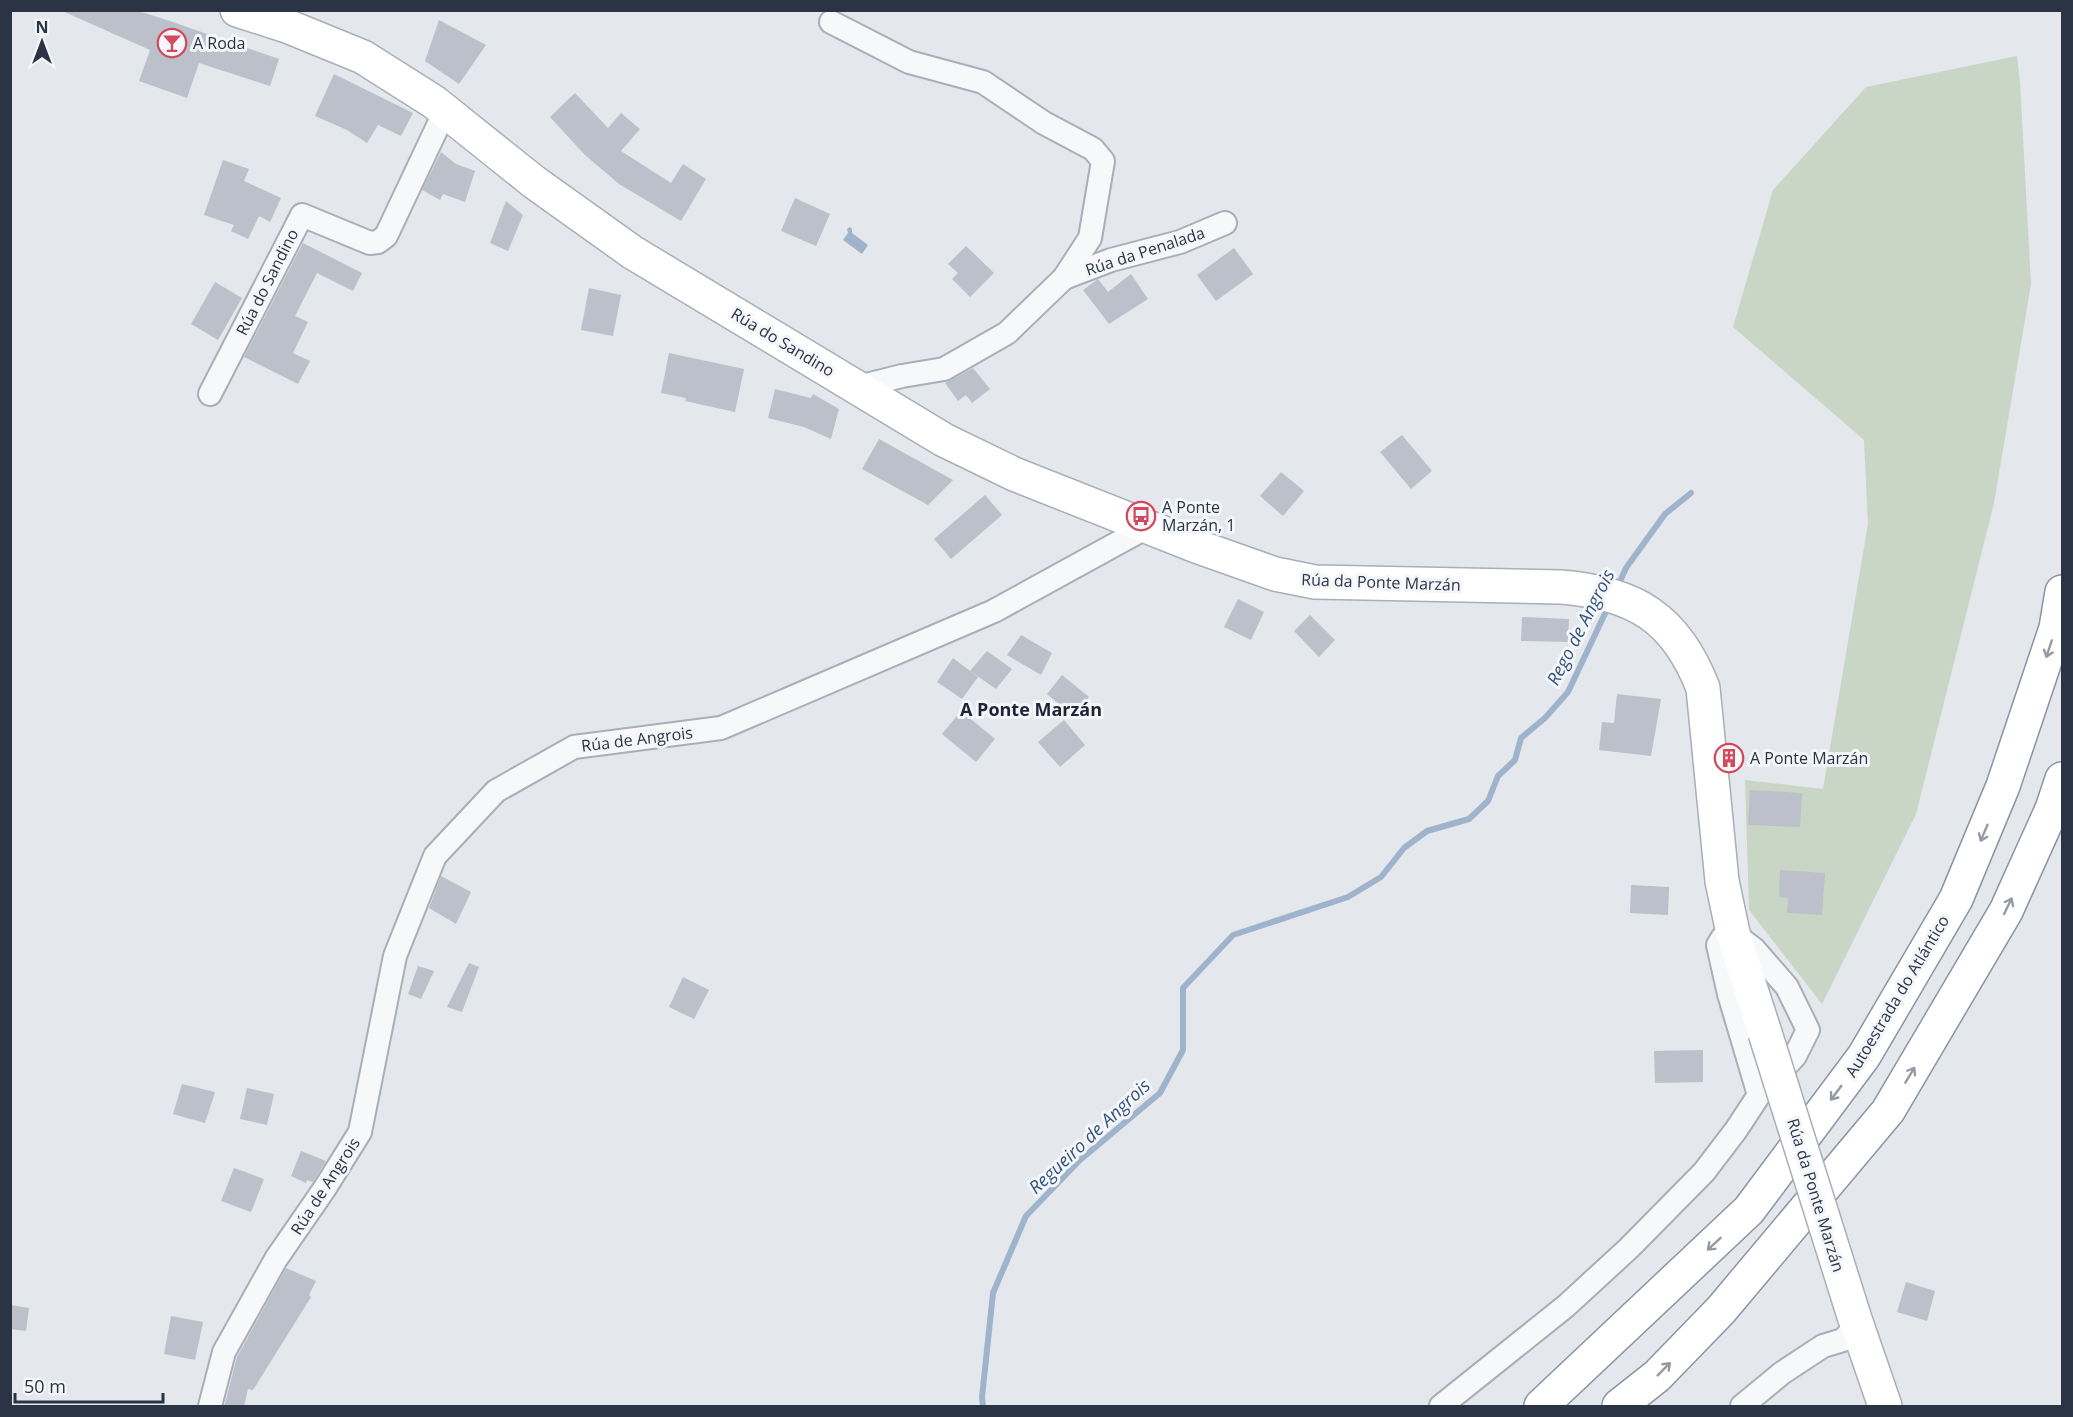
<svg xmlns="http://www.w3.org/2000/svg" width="2073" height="1417" viewBox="0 0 2073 1417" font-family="'Open Sans',sans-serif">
	<rect width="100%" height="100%" fill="#e4e7ec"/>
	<polygon fill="#c9d6c5" points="2017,56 2020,82 2031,284 1994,503 1916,814 1822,1004 1749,910 1745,780 1823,789 1868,524 1864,440 1733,327 1773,190 1866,87"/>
	<polygon fill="#9fb4cc" points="850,227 852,229 852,233 868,245 862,254 843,240 848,233 847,229"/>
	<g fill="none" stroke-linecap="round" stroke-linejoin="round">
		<g stroke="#9fb4cc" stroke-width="6">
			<polyline points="1617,588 1626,568 1665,514 1691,493"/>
			<polyline points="983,1406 982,1397 993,1293 1026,1216 1080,1160 1160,1093 1183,1050 1183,988 1233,935 1348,897 1381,877 1404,848 1427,831 1469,819 1488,801 1498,776 1515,760 1521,738 1545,718 1568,692 1609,605"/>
		</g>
	</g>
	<g fill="#bbc0ca">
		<polygon points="60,10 135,10 167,20 279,59 270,86 199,63 187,98 139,81 150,50"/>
		<polygon points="439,20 486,45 459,84 425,61"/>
		<polygon points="334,74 413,113 401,136 378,125 367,143 347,130 315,116"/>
		<polygon points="575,93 608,128 621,113 640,129 621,151 671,183 683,164 706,179 681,221 619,184 585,155 550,117"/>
		<polygon points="441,152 456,164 475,171 465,202 443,194 440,200 422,190"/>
		<polygon points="223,160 249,169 244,181 281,198 270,222 259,216 248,239 231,231 234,225 204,215"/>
		<polygon points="795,198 830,214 816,246 781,231"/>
		<polygon points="506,201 523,215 508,251 490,243"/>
		<polygon points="303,243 362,273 353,291 317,273 295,316 308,322 293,353 310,361 298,384 244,357"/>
		<polygon points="966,246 994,273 970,297 952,279 958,273 948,264"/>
		<polygon points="1234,248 1253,274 1216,301 1197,275"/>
		<polygon points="1131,274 1148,299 1109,324 1083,290 1098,279 1108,292"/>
		<polygon points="215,282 242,298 218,340 191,324"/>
		<polygon points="589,288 621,295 613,336 581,330"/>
		<polygon points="669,353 744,369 735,412 685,401 686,398 661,393"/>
		<polygon points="973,368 990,389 972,403 966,395 958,401 945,383"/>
		<polygon points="775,389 811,398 813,394 839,409 831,439 804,427 768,418"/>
		<polygon points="1402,435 1432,471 1411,489 1380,452"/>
		<polygon points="879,439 953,480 928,505 862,469"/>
		<polygon points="1281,472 1304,491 1283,516 1260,496"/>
		<polygon points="985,495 1002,515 951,559 934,539"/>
		<polygon points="1238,599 1264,612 1251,640 1224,627"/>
		<polygon points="1310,615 1335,640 1319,657 1294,631"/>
		<polygon points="1522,617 1569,619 1568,642 1521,641"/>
		<polygon points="1021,635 1052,653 1041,675 1007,655"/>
		<polygon points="987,651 1012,669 996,689 970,671"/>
		<polygon points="953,658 978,677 962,699 937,682"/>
		<polygon points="1062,675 1089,697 1073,716 1047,694"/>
		<polygon points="1617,694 1661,699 1651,756 1599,750 1602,722 1614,723"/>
		<polygon points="961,711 995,739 976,762 942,734"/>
		<polygon points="1064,720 1085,745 1060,767 1038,742"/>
		<polygon points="1750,790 1802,793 1800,827 1748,825"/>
		<polygon points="1780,870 1825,873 1822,915 1787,913 1788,898 1779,897"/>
		<polygon points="441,876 471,892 456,924 429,908"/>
		<polygon points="1631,885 1669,887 1668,915 1630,913"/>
		<polygon points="469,963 479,967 462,1012 447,1007"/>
		<polygon points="418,966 434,971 421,999 408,994"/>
		<polygon points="683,977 709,990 694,1019 669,1007"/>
		<polygon points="1703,1050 1703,1082 1655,1083 1654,1051"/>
		<polygon points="182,1084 215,1092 205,1123 173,1114"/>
		<polygon points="247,1088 274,1094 267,1125 240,1119"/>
		<polygon points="301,1151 326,1161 313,1182 307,1180 306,1183 291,1176"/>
		<polygon points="234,1168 264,1179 251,1212 221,1201"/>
		<polygon points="286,1268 316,1281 309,1295 311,1297 253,1390 248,1389 244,1407 224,1407 237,1357"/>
		<polygon points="1906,1282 1935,1291 1927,1321 1897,1312"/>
		<polygon points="10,1305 29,1308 26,1331 10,1329"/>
		<polygon points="171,1316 203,1322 195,1360 164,1354"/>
	</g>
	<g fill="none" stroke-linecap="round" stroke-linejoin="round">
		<g stroke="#a9aeb7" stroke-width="26">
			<g id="street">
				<polyline points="831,22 909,62 983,82 1044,123 1093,149 1103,161 1090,238 1064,278 1007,333 944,369 902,376 858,387"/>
				<polyline points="1064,278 1111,260 1180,242 1225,223"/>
				<polyline points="210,394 302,215 370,243 378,242 386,236 445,111"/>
				<polyline points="210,1406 224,1352 276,1259 325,1188 360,1132 395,956 435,856 496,791 574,747 721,728 994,611 1147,527"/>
				<polyline points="1441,1406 1566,1306 1629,1248 1704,1172 1736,1130 1759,1095 1795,1056 1808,1030 1787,987 1754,949 1733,933 1723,937 1718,945 1729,994 1759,1095"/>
				<polyline points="1742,1406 1782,1373 1823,1346 1843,1340 1856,1326"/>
			</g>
		</g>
		<g stroke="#a9aeb7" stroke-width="36">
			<g id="secondary">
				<path d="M237 10 287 26 363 57 434 102 534 182 632 252 944 440 1014 474 1196 546 1275 574 1315 582 1561 587C1635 593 1676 618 1703 688L1722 881 1733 933 1765 1033"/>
				<polyline points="1854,1316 1885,1406"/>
			</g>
		</g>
		<g stroke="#8b94a3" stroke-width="36">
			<g id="highway">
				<polyline points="1541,1406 1749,1210 1864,1056 1956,899 2003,786 2056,628 2062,592"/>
				<polyline points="1619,1406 1657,1376 1721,1310 1888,1111 2006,911 2052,809 2062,779"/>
			</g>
		</g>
		<use href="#street" stroke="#f7f8fa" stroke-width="22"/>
		<use href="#secondary" stroke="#fff" stroke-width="33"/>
		<use href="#highway" stroke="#fff" stroke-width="33"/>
		<g stroke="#a9aeb7" stroke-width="36" stroke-linecap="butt">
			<polyline id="secondary-bridge" points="1765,1033 1854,1316"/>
		</g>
		<use href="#secondary-bridge" stroke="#fff" stroke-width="33"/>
	</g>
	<defs><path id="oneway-shaft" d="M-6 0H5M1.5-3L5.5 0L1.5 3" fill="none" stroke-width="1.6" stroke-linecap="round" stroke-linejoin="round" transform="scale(1.5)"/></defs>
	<g stroke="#959aa2">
		<use href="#oneway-shaft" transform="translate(2049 649) rotate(108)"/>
		<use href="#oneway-shaft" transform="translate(1984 833) rotate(113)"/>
		<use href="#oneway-shaft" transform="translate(2008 906) rotate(-64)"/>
		<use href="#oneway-shaft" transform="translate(1910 1075) rotate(-59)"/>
		<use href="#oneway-shaft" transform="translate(1836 1093) rotate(127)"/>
		<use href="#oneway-shaft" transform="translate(1714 1244) rotate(137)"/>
		<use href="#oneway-shaft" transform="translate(1664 1369) rotate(-45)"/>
	</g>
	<defs>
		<g id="bar-ring" transform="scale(1.5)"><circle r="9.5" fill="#f4f6f9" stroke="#d1495b" stroke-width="1.5"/><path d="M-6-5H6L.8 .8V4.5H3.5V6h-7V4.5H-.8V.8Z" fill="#d1495b"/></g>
		<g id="bus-ring" transform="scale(1.5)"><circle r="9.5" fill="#f4f6f9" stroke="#d1495b" stroke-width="1.5"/><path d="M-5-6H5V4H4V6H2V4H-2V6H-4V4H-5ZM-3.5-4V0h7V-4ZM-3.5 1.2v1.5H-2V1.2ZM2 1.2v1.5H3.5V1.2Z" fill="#d1495b"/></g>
		<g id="building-ring" transform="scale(1.5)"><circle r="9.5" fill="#f4f6f9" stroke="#d1495b" stroke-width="1.5"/><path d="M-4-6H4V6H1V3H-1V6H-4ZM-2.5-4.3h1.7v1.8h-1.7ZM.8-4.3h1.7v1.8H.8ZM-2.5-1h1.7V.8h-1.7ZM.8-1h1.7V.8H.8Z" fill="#d1495b"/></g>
	</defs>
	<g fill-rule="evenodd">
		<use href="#bar-ring" x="172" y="43"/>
		<use href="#bus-ring" x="1141" y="516"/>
		<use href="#building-ring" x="1729" y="758"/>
	</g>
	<g text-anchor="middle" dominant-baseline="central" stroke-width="6" stroke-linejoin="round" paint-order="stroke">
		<g font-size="16" fill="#2b3445" stroke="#f4f6f9" text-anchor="start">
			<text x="193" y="43">A Roda</text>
			<text x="1162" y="507">A Ponte<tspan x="1162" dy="18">Marzán, 1</tspan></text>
			<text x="1750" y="758">A Ponte Marzán</text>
		</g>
		<g font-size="16" fill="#2b3445" stroke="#f4f6f9">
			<text transform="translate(1145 251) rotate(-18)">Rúa da Penalada</text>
			<text transform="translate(267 282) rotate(-63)">Rúa do Sandino</text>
			<text transform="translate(783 342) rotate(31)">Rúa do Sandino</text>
			<text transform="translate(1381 582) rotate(2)">Rúa da Ponte Marzán</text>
			<text transform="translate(637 739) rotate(-7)">Rúa de Angrois</text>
			<text transform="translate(1897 996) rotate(-59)">Autoestrada do Atlántico</text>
			<text transform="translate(325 1186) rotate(-57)">Rúa de Angrois</text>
			<text transform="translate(1816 1195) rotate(73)">Rúa da Ponte Marzán</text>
		</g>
		<g font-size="18" font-style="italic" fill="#34527a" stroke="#f4f6f9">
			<text transform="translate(1580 627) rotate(-63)">Rego de Angrois</text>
			<text transform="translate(1089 1136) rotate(-43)">Regueiro de Angrois</text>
		</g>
		<g font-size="18" font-weight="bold" fill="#1d2536" stroke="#f4f6f9">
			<text x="1031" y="709">A Ponte Marzán</text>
		</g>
	</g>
	<rect width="2073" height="1417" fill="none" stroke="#2b3445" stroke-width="24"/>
	<g transform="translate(42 42)" stroke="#f4f6f9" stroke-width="4.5" paint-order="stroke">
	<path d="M0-4.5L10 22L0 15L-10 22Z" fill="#2b3445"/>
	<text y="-9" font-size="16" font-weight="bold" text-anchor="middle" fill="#2b3445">N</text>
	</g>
	<path d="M15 1393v9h148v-9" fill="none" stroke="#2b3445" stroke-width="3"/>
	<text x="24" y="1393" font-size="18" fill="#2b3445" stroke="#f4f6f9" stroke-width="4.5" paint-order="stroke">50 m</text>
</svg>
